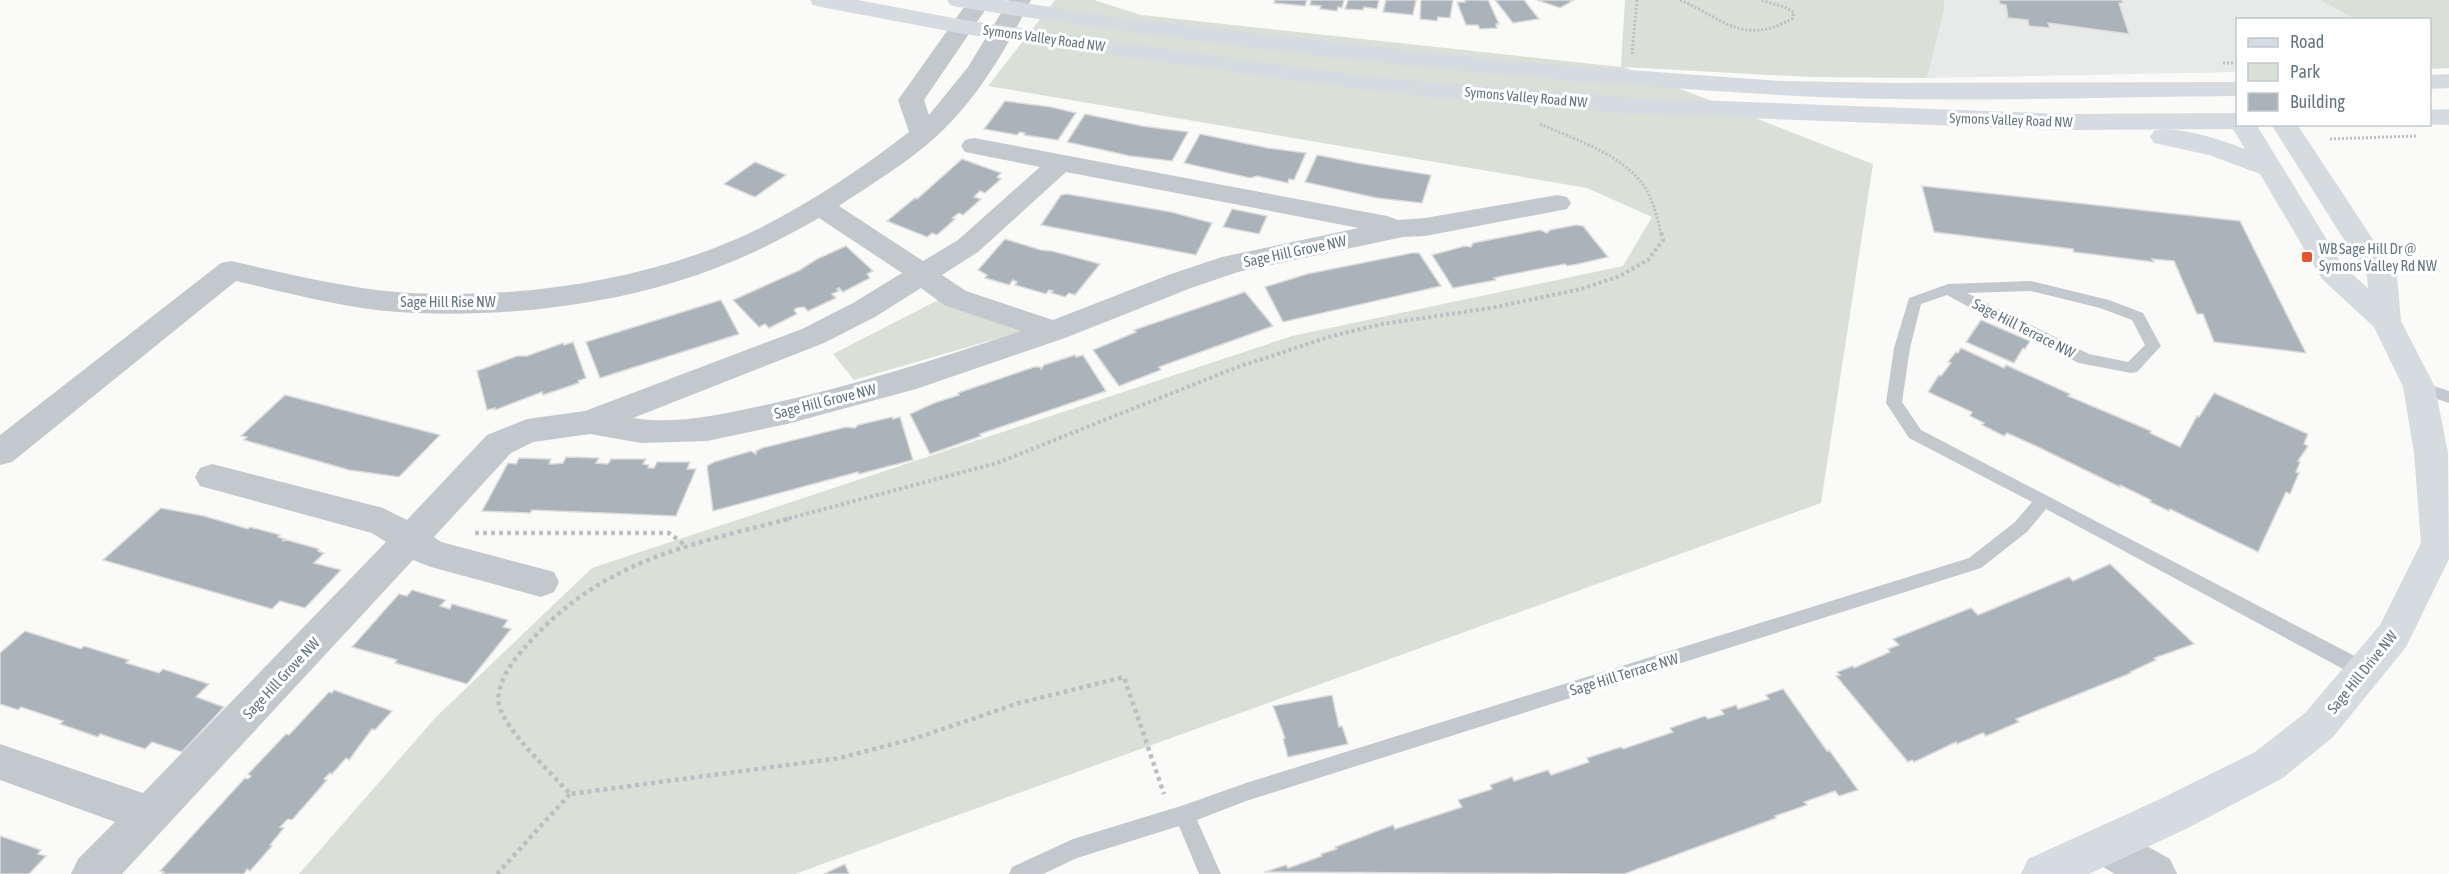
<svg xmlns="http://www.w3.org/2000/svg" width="2449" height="874" viewBox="0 0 2449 874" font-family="'Asap Condensed',sans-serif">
	<rect width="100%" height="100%" fill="#fafaf8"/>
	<polygon fill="#e8e9e9" points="1944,0 2320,0 2355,19 2238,20 2237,72 1927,78 1944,10"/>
	<g fill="#dadfd7">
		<polygon points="1055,0 1094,0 1141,15 1621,67 1625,0 1944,0 1944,10 1927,78 1810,77 1624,67 1873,164 1821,503 795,874 299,874 436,717 592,568 1292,336 1623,266 1652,217 1587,188 988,86"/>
		<polygon points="2320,0 2449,0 2449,68 2432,69 2430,66 2430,20 2355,19"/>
		<polygon points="940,299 1027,330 854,380 833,354"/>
	</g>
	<g fill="#aab3b9" stroke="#dcdcda" stroke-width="1.5">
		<polygon points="1275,0 1307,0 1305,6 1274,3"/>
		<polygon points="1311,0 1344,0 1342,8 1338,7 1337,11 1320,9 1321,6 1310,5"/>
		<polygon points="1348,0 1379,0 1377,9 1364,7 1363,10 1345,9"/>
		<polygon points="1386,0 1416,0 1413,15 1383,12"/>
		<polygon points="1421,0 1453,0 1450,18 1438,17 1437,21 1420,19"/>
		<polygon points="1465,0 1488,0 1499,24 1496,24 1497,28 1480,29 1478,25 1466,25 1457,2 1465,2"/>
		<polygon points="1495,0 1524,0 1539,19 1513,23"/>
		<polygon points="1537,0 1574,0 1560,8"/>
		<polygon points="1999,0 2122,0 2123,3 2119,3 2129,34 2048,23 2050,28 2029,26 2028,20 2008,18 2006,5 2000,4"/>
		<polygon points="1005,101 1051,107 1076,113 1058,140 1024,135 1025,133 1020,132 1017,135 984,129"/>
		<polygon points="1085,114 1142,126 1188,132 1172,161 1130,156 1067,142"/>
		<polygon points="1200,134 1268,148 1306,153 1294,180 1289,179 1288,183 1257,176 1250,178 1184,163"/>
		<polygon points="1317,155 1363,164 1431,175 1422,203 1377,198 1305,182"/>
		<polygon points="962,159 1001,173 997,177 1001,179 985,193 980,191 974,197 981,199 963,215 959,213 952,218 955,219 937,235 932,233 927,237 887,221 915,198 917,199"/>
		<polygon points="755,162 786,175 755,197 724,184"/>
		<polygon points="1922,186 2240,221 2306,353 2214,342 2203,314 2197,314 2174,261 2152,259 2154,262 2074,252 2073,249 1934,232"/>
		<polygon points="1067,194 1171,212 1212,223 1196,255 1041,225 1061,195"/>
		<polygon points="1232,209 1267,216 1259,234 1223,227"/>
		<polygon points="1576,225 1583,226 1608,257 1578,264 1567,266 1565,264 1502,276 1494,278 1496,280 1453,288 1432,255 1465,246 1471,247 1473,243 1540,230 1547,233 1550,230"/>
		<polygon points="1005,239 1041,250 1052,251 1100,264 1075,295 1069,293 1065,297 1051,293 1053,291 1049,290 1046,294 1015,285 1017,282 1013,280 1009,285 985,278 987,275 978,270"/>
		<polygon points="846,246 873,271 867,274 870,278 843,292 839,288 837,289 839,291 832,294 836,298 808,311 804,307 797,308 794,310 797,314 769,328 765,324 759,327 733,300 800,270 817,259"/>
		<polygon points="1412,253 1419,253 1441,286 1283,322 1265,287 1307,274"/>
		<polygon points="1245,292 1273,326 1159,367 1161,370 1119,386 1093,350 1136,332 1134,330"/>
		<polygon points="721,300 739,334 600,378 586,342"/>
		<polygon points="1981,320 2030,341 2025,349 2023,348 2014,363 1966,342"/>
		<polygon points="573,342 586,378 578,381 579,383 543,395 542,392 495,410 495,408 487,410 477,371 517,356 527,356 563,343 564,345"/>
		<polygon points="1961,348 2004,368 2006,365 2070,394 2068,396 2151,431 2150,433 2180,447 2197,416 2199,417 2214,393 2308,434 2304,444 2308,446 2298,461 2300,462 2296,472 2299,473 2290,494 2286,492 2258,552 2170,509 2169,511 2150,502 2151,500 2120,485 2120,487 2036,446 2007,433 2004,436 1982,425 1984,423 1970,416 1972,412 1928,392 1939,375 1941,376 1951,363 1948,362 1956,352 1958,353"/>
		<polygon points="1075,355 1076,357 1083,355 1106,391 980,434 981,436 930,454 910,414 934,403 959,395 958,393 1034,367 1040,367 1041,369 1044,365"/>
		<polygon points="285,395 440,435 399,477 349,470 244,440 247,437 241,436"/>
		<polygon points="892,417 893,419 900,417 913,460 859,474 858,472 713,511 707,466 714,462 751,451 756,454 756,451 762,448 846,427 855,428 858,425"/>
		<polygon points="566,457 599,458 596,463 608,464 611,459 646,459 643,464 649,465 648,468 654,468 657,462 690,462 687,469 696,469 676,516 532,510 530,513 482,511 508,463 516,464 519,458 551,459 549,464 554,464 563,463"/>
		<polygon points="161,508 204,516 248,529 250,527 280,535 278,537 285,539 282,541 287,540 319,549 318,551 324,553 314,563 341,570 305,608 280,601 272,609 103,560"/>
		<polygon points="2110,564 2194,644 2154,658 2156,660 2130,672 2131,673 2016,719 2019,722 1986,736 1983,733 1957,744 1956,742 1914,762 1912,760 1908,762 1836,676 1840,675 1837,672 1853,666 1854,668 1890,652 1888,649 1899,645 1893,639 1971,608 1978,615 2069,577 2073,581"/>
		<polygon points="412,590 446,600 440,606 450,609 452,604 508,620 503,627 511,629 467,684 395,663 397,660 352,647 399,594 407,596"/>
		<polygon points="25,631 81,649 84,646 129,660 126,663 159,673 163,669 209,684 196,697 224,707 182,752 152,742 145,749 100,734 98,737 60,724 63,721 21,707 18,710 0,704 0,653"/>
		<polygon points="1783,689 1827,751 1829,750 1858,790 1839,796 1835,791 1804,802 1807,805 1775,816 1776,818 1624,874 1264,872 1286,865 1288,868 1322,856 1321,854 1337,849 1335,847 1393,825 1395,829 1462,807 1458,800 1492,789 1490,785 1512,777 1514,781 1548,770 1551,775 1589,762 1587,758 1621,747 1623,749 1673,732 1670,728 1705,716 1708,719 1724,714 1721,710 1736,705 1738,709 1769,699 1766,695"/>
		<polygon points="334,690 392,711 375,730 372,729 349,760 346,758 332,774 330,773 324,779 327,780 292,820 288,819 280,827 284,828 270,845 272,846 250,871 247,869 244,874 162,874 164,872 160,871 245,778 248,779 251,776 248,774 286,734 289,735 329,692 332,693"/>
		<polygon points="1332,695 1339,727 1342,726 1348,744 1288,757 1283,739 1285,738 1273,706"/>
		<polygon points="0,836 41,850 38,854 46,856 29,874 0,874"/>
		<polygon points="845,864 849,874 824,874"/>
	</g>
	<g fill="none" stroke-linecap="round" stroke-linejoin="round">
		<g stroke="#bbbfc2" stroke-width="3" stroke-dasharray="2 2" stroke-linecap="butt">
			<path d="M1680 0C1725 19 1741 46 1792 19L1794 13 1785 7 1760 0"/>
			<polyline points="1632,54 1637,0"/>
			<polyline points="2223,63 2238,63"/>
			<path d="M1540 124C1573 139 1617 152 1641 182 1652 196 1657 216 1661 233"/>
			<polyline points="2330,139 2416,136"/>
		</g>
		<polyline stroke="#bbbfc2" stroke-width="4" stroke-dasharray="3 3" stroke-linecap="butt" points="783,520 997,463 1235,368 1332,336 1382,324 1491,308 1581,289 1620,276 1648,260 1663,240 1661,232"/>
		<g stroke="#bbbfc2" stroke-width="4.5" stroke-dasharray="4 4" stroke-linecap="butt">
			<path d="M788 519C685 546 601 561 527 645 513 660 495 684 499 705 504 729 553 775 570 794L840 758 916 738 1019 703 1124 677 1164 794"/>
			<polyline points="475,533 669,533 686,546"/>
			<polyline points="497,874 570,794"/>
		</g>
		<g fill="#c3c8cc" fill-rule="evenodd">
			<path d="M2031 281 2109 300 2143 313 2161 346 2137 372 2131 373 2079 363 2005 327 1947 295 1921 304 1910 348 1902 402 1921 430 2372 665 2375 671 2372 677 2365 679 2358 677 2046 509 2027 532 1981 568 1246 801 1197 820 1221 874H1199L1179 826 1077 858 1043 874H1009L1012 867 1073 839 1184 805 1246 783 1969 558 2015 522 2032 502 1909 438 1886 403 1894 348 1909 298 1948 284ZM2031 291 2100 308 2132 320 2145 345 2128 362 2089 354 1967 293Z"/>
			<polygon points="2419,381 2449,391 2449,403 2413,391 2411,387 2413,383"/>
		</g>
		<g fill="#c3c8cc" fill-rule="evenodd">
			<path d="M969 0H992L924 100 929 115 968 67 1009 0H1031C1009 43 984 88 950 123 919 156 876 181 839 206L923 261 958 240 1040 167 965 152 961 146 965 140 974 138 1387 216 1398 220 1425 218 1557 195 1567 197 1571 203 1567 209 1557 211 1425 236 1403 237 1238 272 1191 288 1065 338 916 389 787 424 707 441 641 443 590 434 533 442 511 453 434 537 441 542 554 572 559 582 554 592 541 597 431 567 413 560 122 874H71L78 859 115 822 0 780V744L143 793 386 542 372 533 200 486 195 477 200 468 212 464 383 508 407 520 487 435 527 419 585 411 802 329 853 303 902 273 819 218C787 236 755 253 721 266 624 305 502 319 398 312 344 308 289 293 236 281L12 462 0 465V435L221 263 231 261C285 273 341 287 396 292 512 301 651 281 756 230 810 203 861 169 909 132L898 100ZM1066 172 1359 228 1222 257 1171 274 1053 320 966 291 942 275 978 252ZM921 288 944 305 1021 331C934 360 847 388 756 407 718 415 672 425 633 418L824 343 875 317Z"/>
			<polygon points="2105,825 2120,831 2170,859 2177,874 2115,874 2090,859 2084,845 2090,831"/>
		</g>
		<g fill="#d6dbdf" fill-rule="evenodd">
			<path d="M810 0H858L964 20 1275 64 1382 78 1504 88 1638 98 2066 114 2238 113V124H2256L2343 266 2368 288 2367 276 2271 124H2297L2397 276 2401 321 2435 387 2448 453 2449 559 2406 647 2333 737 2283 778 2188 828 2089 874H2021L2028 859 2158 800 2255 752 2305 713 2380 625 2421 543 2414 453 2403 387 2374 327 2322 279 2260 174 2209 155 2154 143 2150 137 2154 131C2178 125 2221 140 2245 149L2233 129 2066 130 1638 114 1504 104 1382 92 1275 78 964 34 821 7 813 5Z"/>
			<path d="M947 0H1004L1129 19 1508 61 1781 81 1895 83 2238 82V96C2085 97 1931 104 1779 95 1504 80 1230 49 958 7L950 5Z"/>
			<polygon points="2449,74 2449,88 2430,89 2430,75"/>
			<polygon points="2449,109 2449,125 2425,124 2430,124 2430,110"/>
		</g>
	</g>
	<rect fill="#e4572e" stroke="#fff" stroke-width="2" x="2301" y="251" width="12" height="12" rx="3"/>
	<g text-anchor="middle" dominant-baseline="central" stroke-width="6" stroke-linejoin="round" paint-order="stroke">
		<g font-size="14" fill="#657683" stroke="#fff">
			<text transform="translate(1044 38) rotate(8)">Symons Valley Road NW</text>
			<text transform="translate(1526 97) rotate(5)">Symons Valley Road NW</text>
			<text transform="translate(2011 120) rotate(2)">Symons Valley Road NW</text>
		</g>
		<g font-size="15" fill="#657683" stroke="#fff" text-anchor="start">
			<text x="2319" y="248">WB Sage Hill Dr @<tspan x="2319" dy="17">Symons Valley Rd NW</tspan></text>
		</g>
		<g font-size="15" fill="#657683" stroke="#fff">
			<text transform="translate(1295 251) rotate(-12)">Sage Hill Grove NW</text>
			<text x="448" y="301">Sage Hill Rise NW</text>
			<text transform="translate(2024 328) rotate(27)">Sage Hill Terrace NW</text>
			<text transform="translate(825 401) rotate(-14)">Sage Hill Grove NW</text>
			<text transform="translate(2362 672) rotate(-51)">Sage Hill Drive NW</text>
			<text transform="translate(1624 674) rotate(-17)">Sage Hill Terrace NW</text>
			<text transform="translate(281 678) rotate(-47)">Sage Hill Grove NW</text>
		</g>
	</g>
	<rect x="2236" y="18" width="195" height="108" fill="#ffffff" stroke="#c1c8cd" stroke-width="1.5"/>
	<rect x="2248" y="38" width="30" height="9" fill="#d6dbdf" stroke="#c1c8cd" stroke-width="1.5"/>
	<text x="2290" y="48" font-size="18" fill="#657683">Road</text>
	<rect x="2248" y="63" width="30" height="18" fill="#dadfd7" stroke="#c1c8cd" stroke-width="1.5"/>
	<text x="2290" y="78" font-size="18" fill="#657683">Park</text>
	<rect x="2248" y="93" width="30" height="18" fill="#aab3b9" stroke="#c1c8cd" stroke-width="1.5"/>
	<text x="2290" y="108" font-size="18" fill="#657683">Building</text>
</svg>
